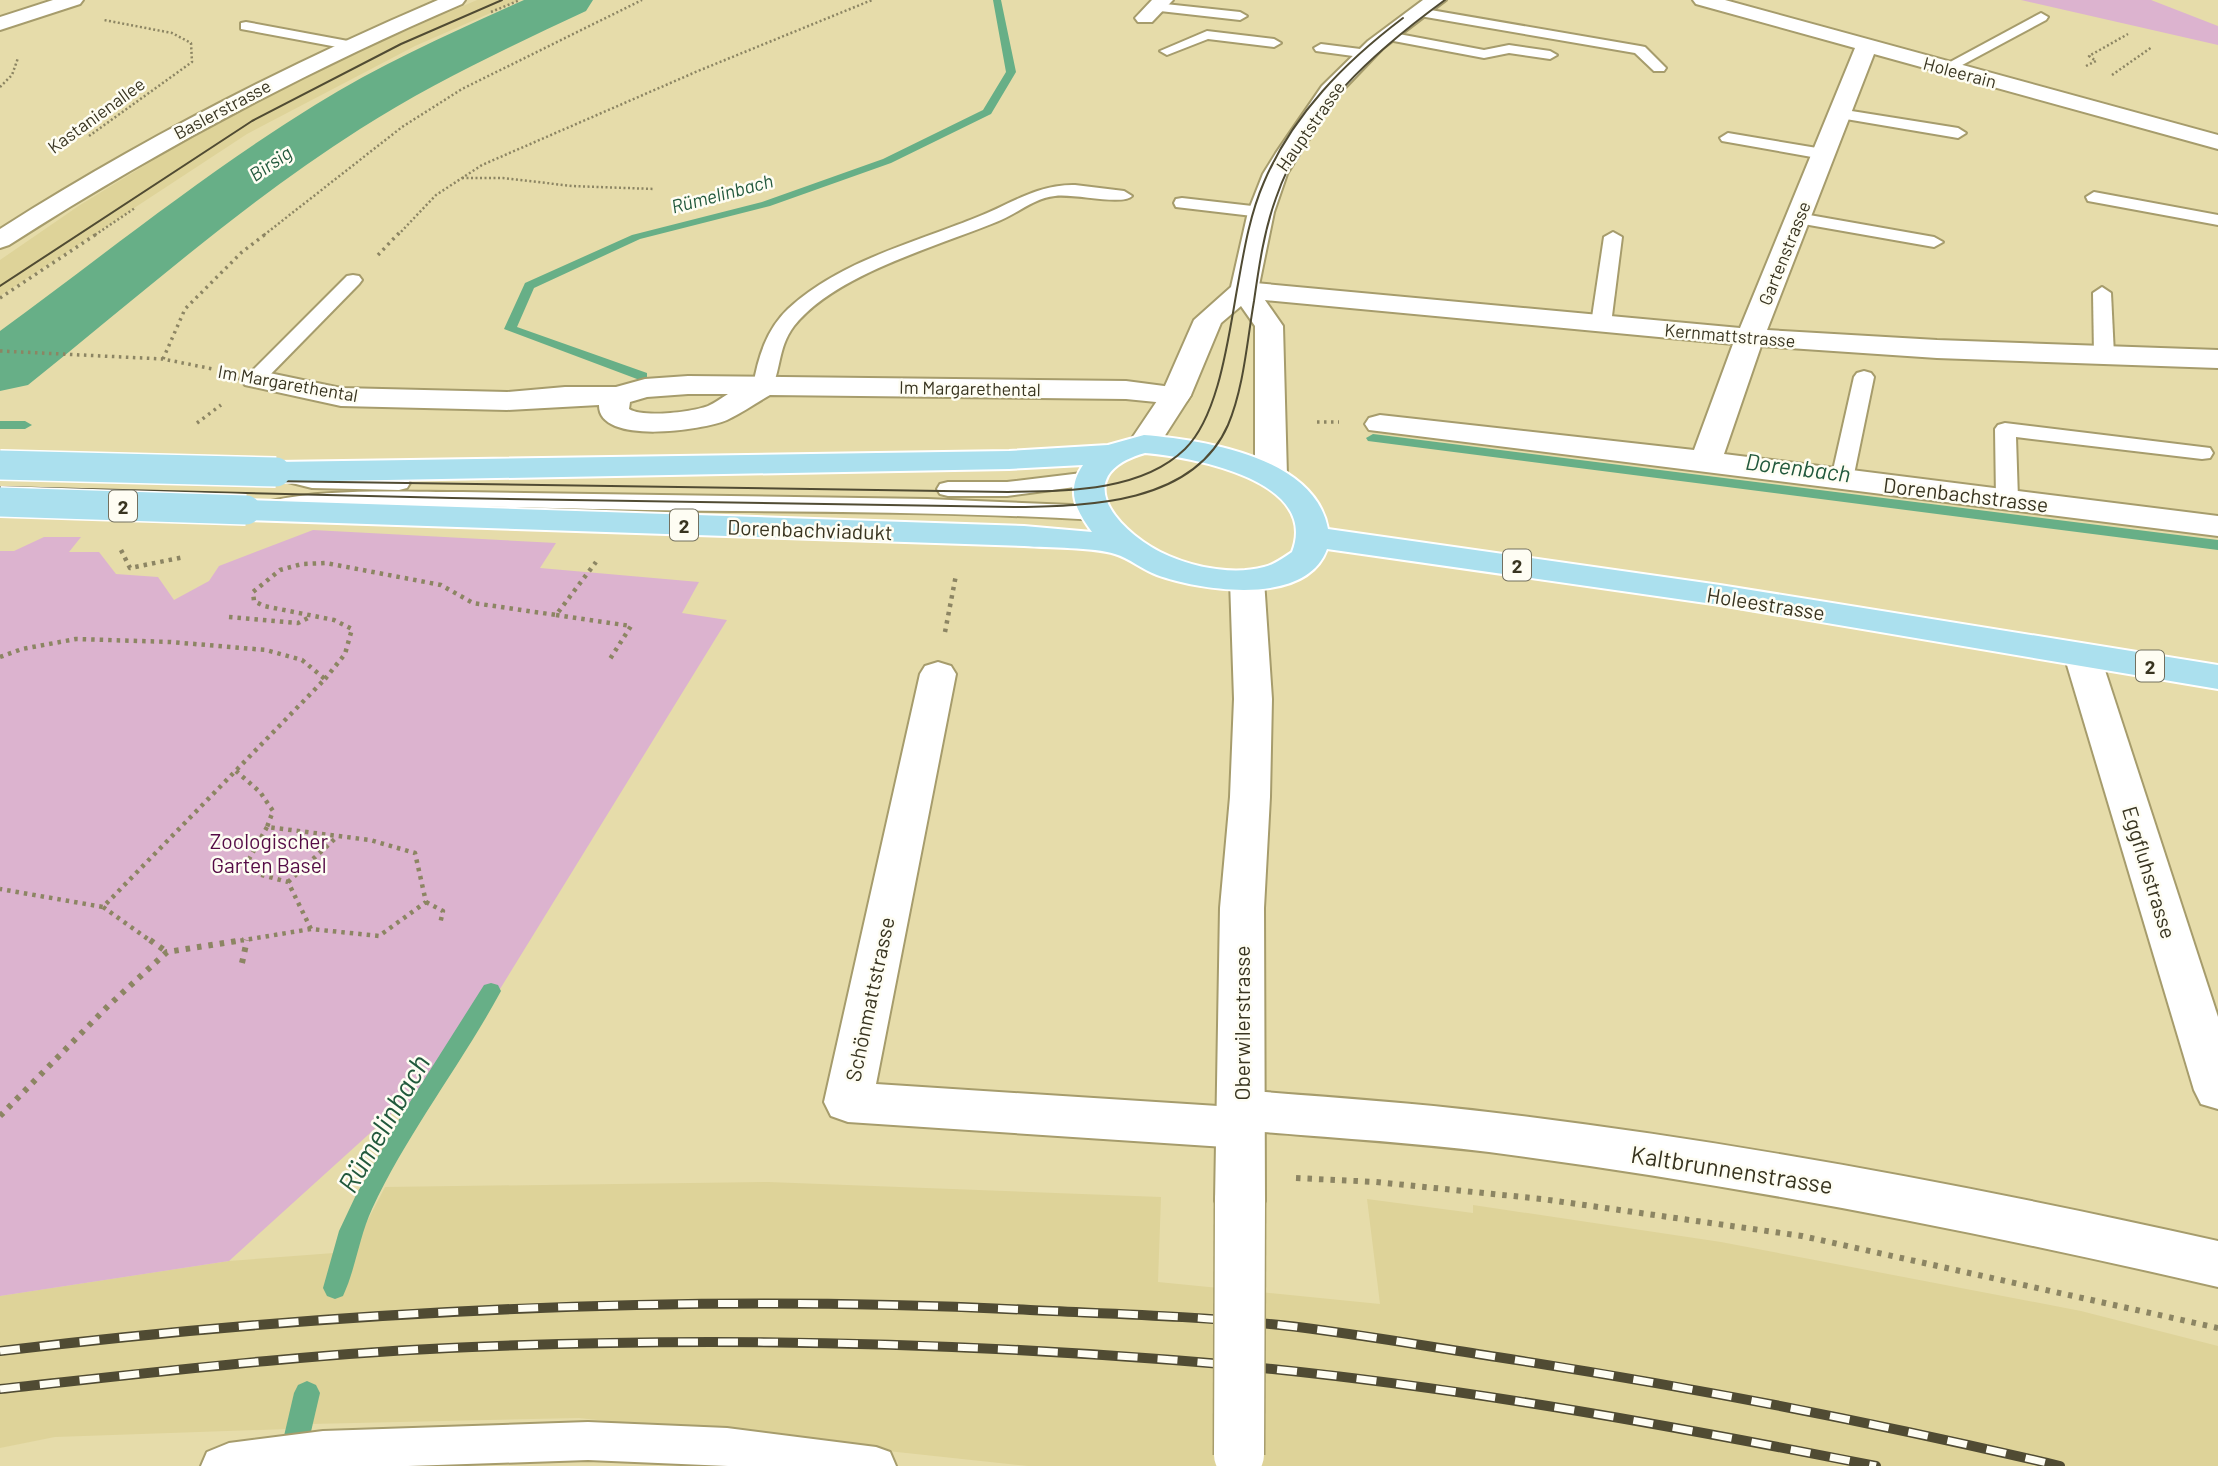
<svg xmlns="http://www.w3.org/2000/svg" width="2218" height="1466" viewBox="0 0 2218 1466" font-family="Barlow,sans-serif">
	<rect width="100%" height="100%" fill="#e6dcaa"/>
	<g fill="#ded399">
		<polygon points="477,0 520,0 415,46 247,134 0,296 0,260 80,205 173,148 276,92 382,41"/>
		<polygon points="768,1182 1161,1197 1158,1282 1380,1304 1367,1199 1473,1213 1473,1205 1721,1242 2081,1311 2218,1346 2218,1466 1028,1466 579,1418 310,1424 317,1393 297,1394 287,1429 55,1437 0,1448 0,1296 229,1261 334,1253 324,1289 346,1287 361,1233 385,1187"/>
	</g>
	<g fill="#dcb3cf">
		<polygon points="2021,0 2151,0 2218,26 2218,45"/>
		<polygon points="313,530 556,543 540,568 699,582 682,613 727,620 425,1111 400,1106 229,1261 0,1296 0,551 14,551 44,537 81,537 69,552 99,552 116,574 158,577 174,600 209,581 219,566"/>
	</g>
	<g fill="none" stroke-linecap="round" stroke-linejoin="round">
		<g fill="#67af87" fill-rule="evenodd">
			<polygon points="993,0 1001,0 1016,72 991,114 891,163 770,206 640,239 534,288 517,327 647,373 647,379 637,379 504,329 525,283 632,235 762,202 883,159 983,110 1006,72"/>
			<polygon points="0,421 25,421 32,425 25,429 0,429"/>
			<polygon points="1373,434 2218,540 2218,550 1368,441 1366,438"/>
			<path d="M491 983 498 985 501 991C461 1065 408 1132 372 1209 359 1237 356 1268 343 1296L335 1299 327 1296 323 1288 339 1231 356 1195 401 1116 484 985Z"/>
			<polygon points="307,1381 316,1385 320,1393 303,1466 277,1466 294,1393 298,1385"/>
		</g>
		<path fill="#67af87" fill-rule="evenodd" d="M524 0H593L586 11C509 47 432 83 360 129 242 204 137 298 28 385L0 391V331C104 255 205 173 315 105 381 64 453 32 524 0Z"/>
		<g stroke="#a69c6c" stroke-width="4">
			<g id="service">
				<polygon points="1156,3 1240,12 1247,16 1240,20 1151,10 1151,4"/>
				<polygon points="1419,8 1640,46 1645,47 1666,68 1664,71 1654,71 1635,53 1414,15 1412,12"/>
				<polygon points="2041,13 2048,17 2046,20 1951,71 1941,71 1939,68"/>
				<polygon points="246,22 348,41 355,45 348,49 241,29 241,23"/>
				<polygon points="1207,31 1274,39 1281,43 1274,47 1208,39 1167,55 1160,51"/>
				<polygon points="1388,32 1484,50 1509,45 1550,51 1557,55 1550,59 1509,53 1484,58 1383,39 1381,36"/>
				<polygon points="1321,44 1368,50 1375,54 1368,58 1316,51 1314,48"/>
				<polygon points="1839,109 1958,128 1966,133 1958,138 1834,117 1831,114"/>
				<polygon points="1728,133 1823,149 1831,154 1823,159 1722,141 1720,138"/>
				<path d="M1075 185 1124 191 1132 196C1123 206 1072 193 1055 196 1035 198 1019 212 1001 220 940 246 836 273 794 326 777 348 781 374 770 390H756L753 386C758 358 766 330 788 309 838 262 913 243 975 218 1009 205 1037 184 1075 185Z"/>
				<polygon points="2094,192 2218,215 2218,225 2088,201 2086,197"/>
				<polygon points="1182,198 1261,207 1270,212 1261,217 1176,207 1174,203 1176,199"/>
				<polygon points="1798,213 1934,237 1943,242 1934,247 1792,222 1789,218 1792,214"/>
				<polygon points="1613,232 1622,237 1611,324 1601,330 1591,324 1604,237"/>
				<polygon points="353,275 359,276 362,280 359,284 262,383 248,383 245,379 248,375 347,276"/>
				<polygon points="2102,287 2111,293 2114,355 2104,361 2094,355 2093,293"/>
				<polygon points="1864,371 1871,373 1874,377 1853,479 1850,484 1834,484 1831,479 1854,377 1857,373"/>
				<polygon points="2005,423 2202,447 2210,448 2213,453 2210,458 2202,459 2016,437 2018,499 2015,504 1999,504 1996,499 1995,429 1998,425"/>
				<polygon points="288,468 312,474 399,476 407,478 410,483 407,488 399,490 312,488 280,480 277,475 280,470"/>
				<polygon points="1090,472 1098,474 1101,479 1098,484 1007,496 948,496 940,494 937,489 940,484 948,482 1007,482"/>
				<path d="M462 492 927 499 1096 506 1104 508 1107 513 1104 518 1096 520C946 511 795 512 645 510 523 508 401 501 279 513L271 511 268 506 271 501C325 488 405 492 462 492Z"/>
				<polygon points="588,1422 727,1428 876,1447 890,1452 896,1466 728,1466 588,1460 408,1466 201,1466 207,1452 229,1443 323,1431"/>
			</g>
		</g>
		<g stroke="#a69c6c" stroke-width="4">
			<g id="minor">
				<polygon points="53,0 83,0 80,4 0,30 0,17"/>
				<polygon points="1152,0 1173,0 1152,22 1138,22 1135,18"/>
				<polygon points="1693,0 1725,0 2218,135 2218,149 1874,54 1767,330 1937,340 2218,350 2218,368 1937,358 1761,346 1724,454 2218,516 2218,536 1369,430 1365,424 1369,418 1380,415 1694,450 1733,344 1244,298 1234,296 1230,290 1234,284 1244,282 1740,328 1855,48 1696,4"/>
				<path d="M255 370 341 388 507 392 565 387H616L645 379 688 376 1126 381 1187 389 1191 395 1187 401 1176 404 1126 399 770 395C756 403 742 413 727 420 704 430 598 446 599 405L507 410 341 406 245 385 240 379 245 373ZM688 394H728C721 398 715 403 708 406 692 412 643 418 629 409L630 402 647 397Z"/>
				<polygon points="2082,644 2095,647 2100,655 2218,1017 2218,1109 2201,1104 2194,1090 2064,655 2069,647"/>
				<path d="M938 662 951 666 956 674 876 1084 1218 1106 1223 1096 1240 1090C1323 1097 1406 1102 1488 1112 1734 1141 1977 1187 2218 1241V1287C1977 1231 1735 1184 1489 1152 1414 1143 1338 1138 1263 1132L1257 1142 1240 1148 848 1122 831 1116 824 1102 920 674 925 666Z"/>
			</g>
		</g>
		<g stroke="#a69c6c" stroke-width="4">
			<g id="secondary">
				<path d="M438 0H465L462 4C304 72 154 152 9 245L0 248V229C140 140 286 65 438 0Z"/>
				<polygon points="1423,0 1446,0 1382,49 1338,95 1300,153 1287,174 1274,212 1258,290 1283,326 1287,476 1282,483 1271,486 1260,483 1255,476 1255,326 1241,306 1221,323 1191,395 1155,451 1144,453 1133,451 1128,444 1161,395 1194,320 1231,287 1248,212 1263,174 1276,153 1322,86 1368,41"/>
				<polygon points="1247,570 1259,573 1264,580 1272,699 1270,797 1264,908 1265,1201 1258,1216 1240,1223 1222,1216 1215,1201 1220,908 1230,797 1234,699 1230,580 1235,573"/>
			</g>
		</g>
		<g stroke="#fff" stroke-width="4">
			<path id="primary" d="M1144 435C1204 440 1315 457 1328 529L1720 585 2218 665V689L1720 605 1327 549C1306 607 1202 591 1157 575 1143 570 1129 558 1115 554 1094 547 1048 548 1024 546L246 520 234 517 230 510 234 503 246 500 1024 526 1092 532C1075 509 1066 490 1083 465L1009 469 276 482 265 479 260 472 265 465 276 462 1009 451 1108 445ZM1145 453C1192 457 1320 480 1292 552 1283 558 1274 565 1264 567 1234 575 1197 568 1169 556 1122 536 1064 476 1145 453Z"/>
		</g>
		<g stroke="#8c8563" stroke-width="2.5" stroke-dasharray="2 2.5" stroke-linecap="butt">
			<polyline points="491,12 520,0"/>
			<polyline points="2086,66 2096,61 2089,56 2128,34"/>
			<polyline points="2112,75 2152,47"/>
			<polyline points="0,87 12,75 18,58"/>
			<polyline points="89,136 192,62 191,43 172,33 104,20"/>
			<polyline points="462,178 503,178 572,186 654,189"/>
			<polyline points="95,235 135,208"/>
			<polyline points="264,235 402,127 462,89 642,0"/>
			<polyline points="398,235 436,195 482,165 698,71 872,0"/>
		</g>
		<g stroke="#8c8563" stroke-width="3.5" stroke-dasharray="2.5 4.5" stroke-linecap="butt">
			<polyline points="378,255 399,233"/>
			<polyline points="0,298 98,233"/>
			<polyline points="0,351 163,359 213,369"/>
			<polyline points="163,359 185,309 242,252 267,233"/>
			<polyline points="1317,422 1339,422"/>
			<polyline points="197,423 221,405"/>
		</g>
		<g stroke="#8c8563" stroke-width="4.5" stroke-dasharray="3.5 5" stroke-linecap="butt">
			<polyline points="121,550 130,568 184,557"/>
			<polyline points="556,615 631,626 610,659"/>
			<polyline points="229,617 298,623 312,616"/>
			<polyline points="945,632 956,575"/>
			<polyline points="0,657 22,649 76,639 171,642 266,650 302,660 325,679 103,907 0,889"/>
			<polyline points="325,679 345,654 352,629 334,620 264,606 254,601 253,592 280,570 302,564 326,563 441,585 473,603 556,615 596,562"/>
			<polyline points="267,827 243,870 288,882 311,929"/>
			<polyline points="288,882 338,836"/>
			<polyline points="426,902 443,911 440,924"/>
			<polyline points="103,907 152,942"/>
			<polyline points="232,942 311,929 379,936 426,902 415,853 370,840 267,827 273,811 260,792 236,771"/>
		</g>
		<g stroke="#8c8563" stroke-width="6" stroke-dasharray="4.5 7" stroke-linecap="butt">
			<polyline points="150,940 167,952"/>
			<polyline points="242,963 247,940"/>
			<polyline points="0,1116 108,1006 167,952 243,940"/>
			<polyline points="1296,1178 1376,1182 1542,1199 1802,1236 2218,1328"/>
		</g>
		<use href="#service" fill="#fff" fill-rule="evenodd"/>
		<use href="#minor" fill="#fff" fill-rule="evenodd"/>
		<use href="#secondary" fill="#fff" fill-rule="evenodd"/>
		<use href="#primary" fill="#abe0ee" fill-rule="evenodd"/>
		<g stroke="#504b33" stroke-width="2">
			<polyline points="0,286 252,121 401,44 502,0"/>
			<path d="M0 474 268 481 1008 492C1065 491 1141 492 1185 449 1220 415 1229 332 1238 284 1244 250 1250 214 1264 182 1293 114 1345 62 1403 18"/>
			<path d="M0 487 452 498 1014 507C1087 506 1193 505 1228 425 1244 387 1247 341 1254 301 1259 266 1264 231 1276 198 1306 111 1374 52 1445 0"/>
		</g>
		<g stroke="#504b33" stroke-width="10">
			<g id="rail">
				<path d="M0 1351C344 1310 684 1293 1030 1310 1114 1314 1197 1316 1280 1325 1353 1333 1425 1346 1497 1357 1686 1386 1874 1422 2060 1466"/>
				<path d="M0 1389C157 1372 314 1353 472 1347 706 1337 940 1342 1173 1360 1410 1378 1643 1420 1876 1466"/>
			</g>
		</g>
		<use href="#rail" stroke="#fefdf3" stroke-width="7" stroke-dasharray="20" stroke-linecap="butt"/>
		<g stroke="#a69c6c" stroke-width="53" stroke-linecap="butt">
			<polyline id="secondary-bridge" points="1239,1455 1240,1201"/>
		</g>
		<g stroke="#fff" stroke-width="32" stroke-linecap="butt">
			<g id="primary-bridge">
				<polyline points="0,465 276,472"/>
				<polyline points="0,502 246,510"/>
			</g>
		</g>
		<use href="#secondary-bridge" stroke="#fff" stroke-width="50"/>
		<use href="#primary-bridge" stroke="#abe0ee" stroke-width="29"/>
	</g>
	<g text-anchor="middle" dominant-baseline="central" stroke-width="5" stroke-linejoin="round" paint-order="stroke">
		<g font-size="18" fill="#383420" stroke="#fefdf3">
			<text transform="translate(1960 72) rotate(15)">Holeerain</text>
			<text transform="translate(222 109) rotate(-28)">Baslerstrasse</text>
			<text transform="translate(96 115) rotate(-36)">Kastanienallee</text>
			<text transform="translate(1310 126) rotate(-55)">Hauptstrasse</text>
			<text transform="translate(1784 253) rotate(-68)">Gartenstrasse</text>
			<text transform="translate(1730 335) rotate(5)">Kernmattstrasse</text>
			<text transform="translate(288 383) rotate(10)">Im Margarethental</text>
			<text transform="translate(970 388) rotate(1)">Im Margarethental</text>
		</g>
		<g font-size="19" font-style="italic" fill="#21583c" stroke="#fefdf3">
			<text transform="translate(270 163) rotate(-34)">Birsig</text>
			<text transform="translate(722 193) rotate(-15)">Rümelinbach</text>
		</g>
		<g fill="#fefdf3" stroke="#73705f" stroke-width="2">
			<rect x="109" y="490.5" width="28" height="31" rx="5"/>
			<rect x="670" y="509.5" width="28" height="31" rx="5"/>
			<rect x="1503" y="549.5" width="28" height="31" rx="5"/>
			<rect x="2136" y="650.5" width="28" height="31" rx="5"/>
		</g>
		<g font-size="19" font-weight="bold" fill="#383420">
			<text x="123" y="506">2</text>
			<text x="684" y="525">2</text>
			<text x="1517" y="565">2</text>
			<text x="2150" y="666">2</text>
		</g>
		<g font-size="21" fill="#383420" stroke="#fefdf3">
			<text transform="translate(1966 494) rotate(7)">Dorenbachstrasse</text>
			<text transform="translate(810 529) rotate(2)">Dorenbachviadukt</text>
			<text transform="translate(1766 603) rotate(9)">Holeestrasse</text>
			<text transform="translate(2150 872) rotate(73)">Eggfluhstrasse</text>
			<text transform="translate(869 999) rotate(-78)">Schönmattstrasse</text>
			<text transform="translate(1241 1023) rotate(-90)">Oberwilerstrasse</text>
		</g>
		<g font-size="21" fill="#550b46" stroke="#fefdf3">
			<text x="269" y="840">Zoologischer<tspan x="269" dy="24">Garten Basel</tspan></text>
		</g>
		<g font-size="23" font-style="italic" fill="#21583c" stroke="#fefdf3">
			<text transform="translate(1798 467) rotate(7)">Dorenbach</text>
		</g>
		<g font-size="24" fill="#383420" stroke="#fefdf3">
			<text transform="translate(1732 1169) rotate(9)">Kaltbrunnenstrasse</text>
		</g>
		<g font-size="28" font-style="italic" fill="#21583c" stroke="#fefdf3">
			<text transform="translate(383 1123) rotate(-60)">Rümelinbach</text>
		</g>
	</g>
</svg>
